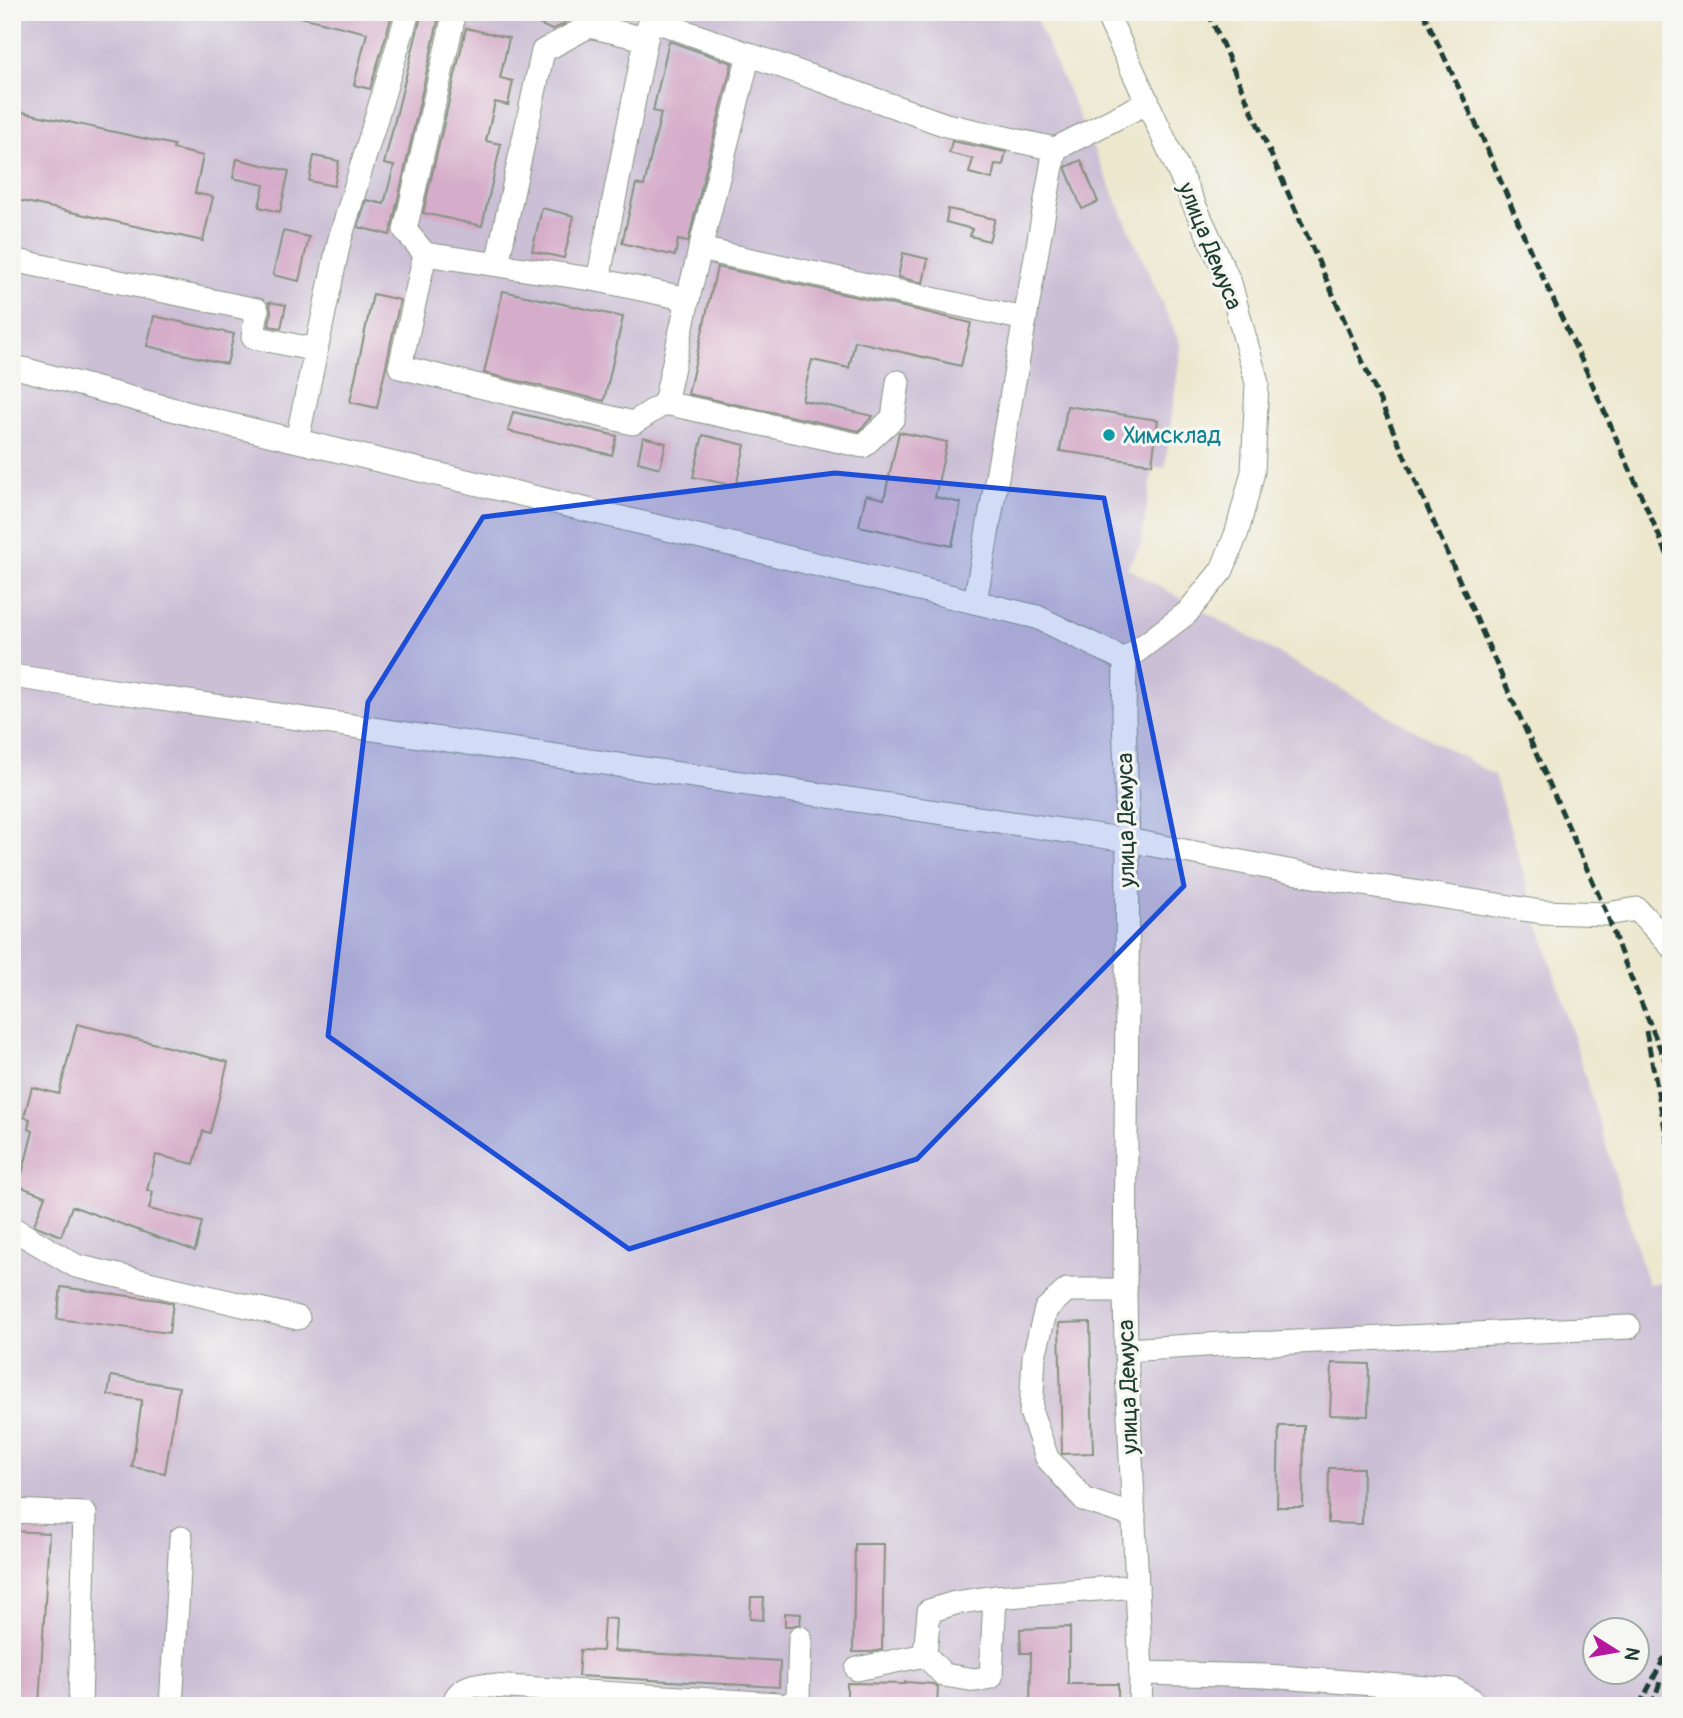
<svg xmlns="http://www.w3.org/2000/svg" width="1683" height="1718" viewBox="0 0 1683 1718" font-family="Pangolin,sans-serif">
	<rect width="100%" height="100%" fill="#f6f6f2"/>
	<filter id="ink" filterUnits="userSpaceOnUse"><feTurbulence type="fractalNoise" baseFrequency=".0143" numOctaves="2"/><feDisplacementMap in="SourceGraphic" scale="14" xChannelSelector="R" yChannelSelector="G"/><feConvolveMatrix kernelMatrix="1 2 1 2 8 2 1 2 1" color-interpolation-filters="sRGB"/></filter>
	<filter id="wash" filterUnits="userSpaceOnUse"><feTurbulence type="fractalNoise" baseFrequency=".00686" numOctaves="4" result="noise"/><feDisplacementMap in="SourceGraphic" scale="28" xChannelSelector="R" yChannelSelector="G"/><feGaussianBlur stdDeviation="1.57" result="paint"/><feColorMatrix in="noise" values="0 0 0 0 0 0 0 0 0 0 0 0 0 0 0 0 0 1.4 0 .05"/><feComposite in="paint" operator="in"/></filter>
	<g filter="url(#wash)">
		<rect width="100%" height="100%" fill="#ece7cd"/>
		<path fill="#cbbfd5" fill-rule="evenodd" d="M12 12H1033L1181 346 1165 467 1153 468 1141 545 1127 568 1494 775 1648 1284 1671 1281V1706H12ZM1596 1630H1638V1672H1596Z"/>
		<g id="blocks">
			<g fill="#d5acc9">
				<polygon points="302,12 393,12 370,89 354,85 367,33 301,17"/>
				<polygon points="422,12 444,12 438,21 390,235 358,227 366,200 384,204 394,166 384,164"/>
				<polygon points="512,12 569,12 564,24 552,30"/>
				<polygon points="466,28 509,38 500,78 513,81 508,105 495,102 486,141 501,144 482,226 423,213"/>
				<polygon points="669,41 732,63 688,242 678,240 675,256 622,243 636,184 644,186 661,113 653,111"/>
				<polygon points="18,111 174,145 173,149 203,156 195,193 213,197 203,241 12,199 12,138"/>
				<polygon points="952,141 1006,152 1003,165 995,164 992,179 969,173 973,159 949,153"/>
				<polygon points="314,156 339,161 334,186 309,181"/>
				<polygon points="237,159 289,171 280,212 259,207 264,185 233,178"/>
				<polygon points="1081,160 1098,202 1082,209 1066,169 1066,167"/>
				<polygon points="542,208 574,216 564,258 532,251"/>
				<polygon points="948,209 995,219 989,241 970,236 972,229 946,222"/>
				<polygon points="283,231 309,237 299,281 273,275"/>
				<polygon points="903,253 928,259 923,283 898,277"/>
				<polygon points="717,267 917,310 971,323 961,366 855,341 849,368 812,360 802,400 873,416 859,431 688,394"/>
				<polygon points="503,291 623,317 604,401 484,373"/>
				<polygon points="373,294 400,300 377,408 350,402"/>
				<polygon points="269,302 286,305 281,328 269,326 271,311"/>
				<polygon points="154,316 234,334 227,364 147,346"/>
				<polygon points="1067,406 1158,420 1152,464 1060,451"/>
				<polygon points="513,412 617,436 612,455 508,431"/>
				<polygon points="899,432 947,442 935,497 961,503 952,546 859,526 866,495 884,499"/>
				<polygon points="703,435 745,445 736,486 693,477"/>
				<polygon points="643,437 666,443 660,468 638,462"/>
				<polygon points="77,1024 228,1062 210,1133 203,1131 194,1164 156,1155 147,1190 153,1192 149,1209 202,1222 195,1251 72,1206 61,1236 34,1225 45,1196 19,1186 33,1131 28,1129 30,1119 24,1117 32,1087 59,1094"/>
				<polygon points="61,1287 159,1300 173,1303 169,1333 57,1319"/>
				<polygon points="1090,1322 1093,1453 1062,1454 1059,1323"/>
				<polygon points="1332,1363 1369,1364 1368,1416 1330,1415"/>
				<polygon points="111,1376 179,1387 165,1473 132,1467 142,1400 108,1395"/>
				<polygon points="1279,1426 1304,1426 1303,1507 1277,1507"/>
				<polygon points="1329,1468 1363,1468 1362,1524 1328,1523"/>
				<polygon points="12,1531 49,1533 39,1706 12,1706"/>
				<polygon points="855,1544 884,1544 882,1650 870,1652 853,1652"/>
				<polygon points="751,1597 764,1597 763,1620 750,1619"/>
				<polygon points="785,1613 801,1614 800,1624 792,1626 785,1626"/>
				<polygon points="604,1618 616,1619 614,1651 780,1661 779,1687 578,1676 580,1650 602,1651"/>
				<polygon points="1070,1627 1070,1652 1068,1652 1068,1684 1118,1684 1118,1706 1030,1706 1031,1653 1021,1653 1020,1629"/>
				<polygon points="905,1682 933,1684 938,1687 937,1706 847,1706 847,1683 905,1684"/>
			</g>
		</g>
	</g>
	<g filter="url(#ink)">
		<use href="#blocks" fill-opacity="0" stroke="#869280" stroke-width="2"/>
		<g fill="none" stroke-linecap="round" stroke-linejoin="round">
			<g stroke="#869280" stroke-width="25">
				<g id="minor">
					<polyline points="1106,12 1230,283 1257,383 1253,472 1237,532 1222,570 1187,613 1125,660 1124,716 1128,840 1125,1290 1126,1350 1141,1673 1140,1706"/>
					<polyline points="700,249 1025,319"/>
					<polyline points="425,254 405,230 452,24"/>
					<polyline points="12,260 257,310 253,337 316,350"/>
					<polyline points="497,264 543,51 589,26 646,39"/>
					<polyline points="598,280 650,19 946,125 1055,149"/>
					<polyline points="688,299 598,280 425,254 400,367 633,423 665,403 863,446 893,418 898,382"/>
					<polyline points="12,366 231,425 1037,617 1125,660"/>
					<polyline points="665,403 690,290 749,54"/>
					<polyline points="297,440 339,242 408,12"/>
					<polyline points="975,602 1055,149 1148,102"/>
					<polyline points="12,676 1128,840 1324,878 1542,912 1607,914 1637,909 1671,946"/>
					<polyline points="12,1228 76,1266 298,1318"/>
					<polyline points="1125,1290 1067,1290 1046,1309 1034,1356 1031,1412 1047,1458 1085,1500 1134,1516"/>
					<polyline points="1126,1350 1222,1344 1274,1343 1629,1327"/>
					<polyline points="12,1511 85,1514 80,1706"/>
					<polyline points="995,1597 955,1603 929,1611 925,1655 944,1675 975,1680 991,1677 995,1597 1137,1586"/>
					<polyline points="857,1669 925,1655"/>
					<polyline points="1141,1673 1266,1676 1454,1690 1472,1700 1476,1706"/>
					<polyline points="171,1706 181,1538"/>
					<path d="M453 1706C455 1693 464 1688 475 1685L777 1704 781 1706"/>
					<polyline points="787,1706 798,1698 800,1638"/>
				</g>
			</g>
			<use href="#minor" stroke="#fff" stroke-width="23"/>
			<g stroke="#1f3d34" stroke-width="5" stroke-dasharray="10 5" stroke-linecap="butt">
				<polyline points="1208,12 1607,914 1620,951 1671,1075"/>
				<polyline points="1423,12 1482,137 1530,250 1587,372 1671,563"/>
				<polyline points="1646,1031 1668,1144 1671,1171"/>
				<polyline points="1639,1706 1671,1645"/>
				<polyline points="1652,1706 1660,1682"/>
			</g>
		</g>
	</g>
	<path fill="#1d4ed8" fill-opacity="0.2" stroke="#1d4ed8" stroke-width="5" stroke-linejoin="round" d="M835 473 1104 498 1184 886 917 1159 629 1249 328 1036 368 702 483 517Z"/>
	<circle fill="#0f9aa8" stroke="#f6f6f2" stroke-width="2.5" cx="1109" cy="435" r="7"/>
	<g text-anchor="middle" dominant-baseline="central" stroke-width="6" stroke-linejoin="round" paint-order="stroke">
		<g font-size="23" fill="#1f3d34" stroke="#f6f6f2">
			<text transform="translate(1210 246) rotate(68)">улица Демуса</text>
			<text transform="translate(1126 820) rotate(-91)">улица Демуса</text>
			<text transform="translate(1128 1387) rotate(-92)">улица Демуса</text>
		</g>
		<g font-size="23" fill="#0d838f" stroke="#f6f6f2" text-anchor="start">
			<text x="1123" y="435">Химсклад</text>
		</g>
	</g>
	<rect width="1683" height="1718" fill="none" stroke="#f6f6f2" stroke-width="42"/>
	<g transform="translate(1616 1651) rotate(101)"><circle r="33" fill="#f6f6f2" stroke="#a0aca6" stroke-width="2"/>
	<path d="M0-5L12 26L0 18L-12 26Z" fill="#b5179e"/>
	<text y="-10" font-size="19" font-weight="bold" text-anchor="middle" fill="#1f3d34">N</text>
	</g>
</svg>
